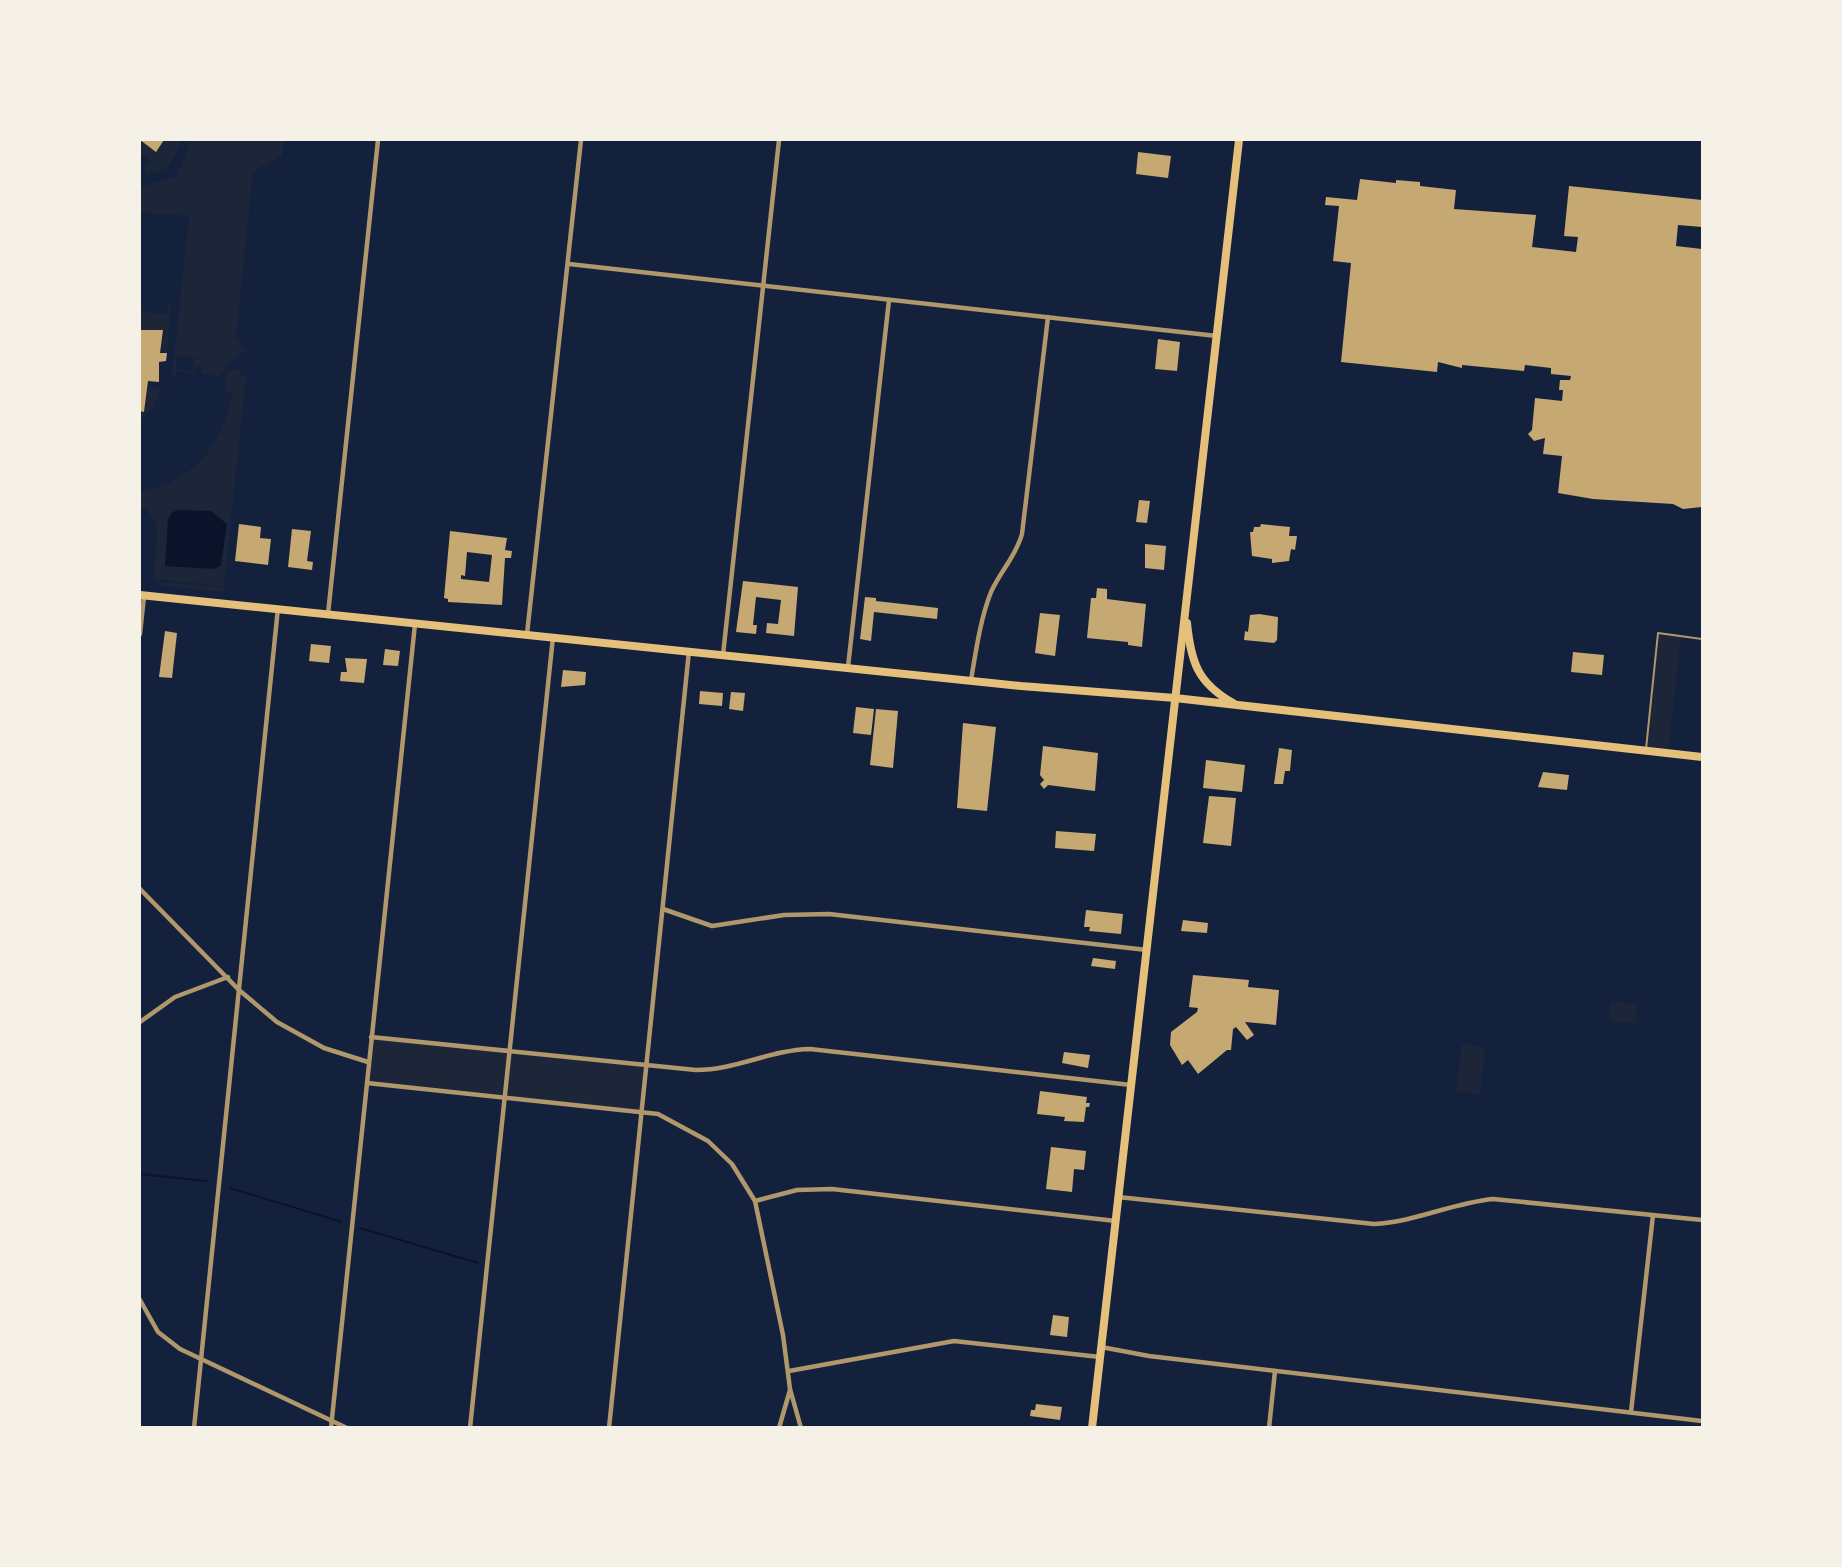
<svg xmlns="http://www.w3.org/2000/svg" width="1842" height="1567" viewBox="0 0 1842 1567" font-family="Helvetica,sans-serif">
	<rect width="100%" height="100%" fill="#14213d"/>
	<g fill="#1d2539" fill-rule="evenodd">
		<polygon points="166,140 183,140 168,168 147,174 144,169 150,160 140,153 140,142 156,151"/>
		<path d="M192 140H284L282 156 253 171 236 339 246 351 231 361 220 376 201 374 202 367 195 366 194 373 177 371 174 378 172 376 189 216 140 212V187L177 176ZM177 356 198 358V360H194L192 371 176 369Z"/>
		<polygon points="168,304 171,307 167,352 161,348 166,331 140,330 140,311 163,314 167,313"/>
		<path d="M233 369 241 370 240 376H246L224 586 155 579C151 552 169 523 140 505V493C195 479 222 448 232 392L225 391 226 376Z"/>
		<polygon points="148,387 161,388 154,406 140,420 140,411 144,412"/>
		<polygon points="156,582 224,587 223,592 163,586"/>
		<polygon points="1658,633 1681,636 1668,754 1646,751"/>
		<polygon points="1611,1001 1637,1004 1635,1023 1609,1020"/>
		<polygon points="371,1037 647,1066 643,1112 367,1083"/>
		<polygon points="1462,1044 1485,1047 1480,1094 1456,1092"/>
	</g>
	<polygon fill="#0b132b" points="180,510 211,511 227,524 221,565 214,569 165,566 168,519 172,512"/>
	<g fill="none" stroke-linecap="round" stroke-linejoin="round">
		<g stroke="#0b132b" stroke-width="2">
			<polyline points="140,1174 207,1181"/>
			<polyline points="230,1188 342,1222"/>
			<polyline points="360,1228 478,1263"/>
		</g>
	</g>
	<g fill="#c6a872" fill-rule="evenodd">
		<polygon points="140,140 164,140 156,152"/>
		<polygon points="1138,152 1171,156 1168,178 1136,174"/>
		<polygon points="1360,179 1396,183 1396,180 1420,182 1420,186 1456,190 1454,209 1536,215 1532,247 1576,252 1578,237 1564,236 1569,186 1702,200 1702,227 1678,225 1676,246 1702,249 1702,507 1683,509 1673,504 1593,499 1558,493 1562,456 1543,454 1545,438 1534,441 1528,434 1532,430 1535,398 1562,401 1563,390 1559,390 1560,380 1570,380 1571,376 1551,374 1551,368 1525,365 1524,371 1462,365 1462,368 1438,362 1437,372 1341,362 1351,263 1333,261 1339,206 1325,205 1326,197 1357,200"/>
		<polygon points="140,330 163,330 160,353 167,353 166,361 159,362 159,382 148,381 144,412 140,411"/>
		<polygon points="1158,339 1180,342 1177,371 1155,369"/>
		<polygon points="1139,500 1150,501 1147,523 1136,522"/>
		<polygon points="239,524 261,527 260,538 271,539 268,565 235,561"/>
		<polygon points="1261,524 1290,527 1289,536 1297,536 1295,550 1291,549 1289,561 1272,563 1272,559 1252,556 1250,532 1253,532 1254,527 1260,527"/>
		<polygon points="292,529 311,531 307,561 313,562 312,570 288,567"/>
		<path d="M450 531 507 538 505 550 512 551 511 558H505L502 605 448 602V599L444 598ZM467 552 492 555 489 582 461 579V575L465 576Z"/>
		<polygon points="1145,544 1166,546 1164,570 1145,568"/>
		<polygon points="743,581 798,587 794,636 766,633 767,623 778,624 781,600 756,597 753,625 757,625 756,634 736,632"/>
		<polygon points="1097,588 1107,589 1107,599 1146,604 1142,647 1128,645 1128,642 1087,638 1091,598 1096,598"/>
		<polygon points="865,597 876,598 876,601 938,608 937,619 874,612 871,641 860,639"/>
		<polygon points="1040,613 1060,615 1055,656 1035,653"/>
		<polygon points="1259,614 1278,617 1277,640 1274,643 1244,640 1245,631 1248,632 1250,615"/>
		<polygon points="165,631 177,633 172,678 159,677"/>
		<polygon points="311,644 331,646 329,663 309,661"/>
		<polygon points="385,649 400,651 398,666 383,665"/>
		<polygon points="1573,652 1604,655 1602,675 1571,672"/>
		<polygon points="345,658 367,659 364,683 340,681 341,672 347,672"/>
		<polygon points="563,670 586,672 585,685 561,687"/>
		<polygon points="700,691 723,693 722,706 699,704"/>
		<polygon points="731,692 745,693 743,711 729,709"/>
		<polygon points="856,707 874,709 871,735 853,733"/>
		<polygon points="876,709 898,711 893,768 870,765"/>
		<polygon points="963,723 996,727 987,811 957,808"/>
		<polygon points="1043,746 1098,753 1095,791 1048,785 1044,789 1040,784 1044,780 1040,775"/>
		<polygon points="1279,748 1292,750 1290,771 1285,771 1283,784 1274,784"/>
		<polygon points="1206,760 1245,765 1242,792 1203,788"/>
		<polygon points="1543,772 1569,775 1567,790 1538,787"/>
		<polygon points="1209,796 1236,798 1231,846 1203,843"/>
		<polygon points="1056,831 1096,834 1094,851 1055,848"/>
		<polygon points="1086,910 1123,914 1121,934 1089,931 1090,927 1084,927"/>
		<polygon points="1183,920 1208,923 1207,933 1181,931"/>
		<polygon points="1093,958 1116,961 1115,969 1091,966"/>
		<polygon points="1193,975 1249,980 1248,987 1279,990 1276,1025 1245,1022 1254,1035 1247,1040 1236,1027 1233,1029 1231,1050 1227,1050 1198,1074 1188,1060 1182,1065 1170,1045 1171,1032 1197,1012 1198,1008 1189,1007"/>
		<polygon points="1064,1052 1090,1055 1088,1068 1062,1063"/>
		<polygon points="1040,1091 1087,1097 1086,1103 1090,1103 1089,1107 1086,1107 1084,1122 1064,1121 1065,1117 1037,1114"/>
		<polygon points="1051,1147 1086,1151 1084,1170 1074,1169 1072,1192 1046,1189"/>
		<polygon points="1053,1315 1069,1317 1067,1337 1050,1335"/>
		<polygon points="1036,1404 1062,1407 1060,1420 1030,1416 1031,1410 1035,1410"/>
	</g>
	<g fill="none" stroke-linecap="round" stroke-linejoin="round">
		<polyline stroke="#b1986c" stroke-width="2" points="1646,749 1658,633 1702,639"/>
		<g stroke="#b1986c" stroke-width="4.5">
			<polyline points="569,264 1217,336"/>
			<polyline points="328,614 378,140"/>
			<polyline points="140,634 144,596"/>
			<polyline points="527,634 581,140"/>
			<polyline points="723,655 779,140"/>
			<polyline points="848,667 889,300"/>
			<path d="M971 680C976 651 980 620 991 592 1000 572 1016 556 1022 534L1048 317"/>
			<polyline points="140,889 239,990 277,1022 324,1048 368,1062"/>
			<polyline points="663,909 712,926 784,915 829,914 1147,950"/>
			<polyline points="140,1022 175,997 228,977"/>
			<path d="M371 1037 696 1070C736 1070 770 1050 810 1049L1131 1085"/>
			<polyline points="367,1083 658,1114 708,1141 732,1164 755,1201 783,1335 790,1389 801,1428"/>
			<path d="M1118 1197 1374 1224C1415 1222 1452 1203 1493 1199L1702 1220"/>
			<polyline points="755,1201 797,1190 832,1189 1116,1221"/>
			<polyline points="140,1300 158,1332 180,1349 347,1428"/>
			<polyline points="1101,1347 1149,1356 1702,1421"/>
			<polyline points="789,1371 954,1341 1100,1357"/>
			<polyline points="1631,1412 1653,1215"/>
			<polyline points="194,1428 278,608"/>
			<polyline points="331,1428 415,624"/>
			<polyline points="470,1428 553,637"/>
			<polyline points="609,1428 689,651"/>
			<polyline points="779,1428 790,1390"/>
			<polyline points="1269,1428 1275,1371"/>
		</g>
		<g stroke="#e5c07b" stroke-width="8">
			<polyline points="140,595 1021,686 1175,698 1702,757"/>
			<path d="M1187 623C1191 663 1198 683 1233 703"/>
			<polyline points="1092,1428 1239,140"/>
		</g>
	</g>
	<rect width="1842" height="1567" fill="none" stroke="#f6f1e7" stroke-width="282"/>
</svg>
